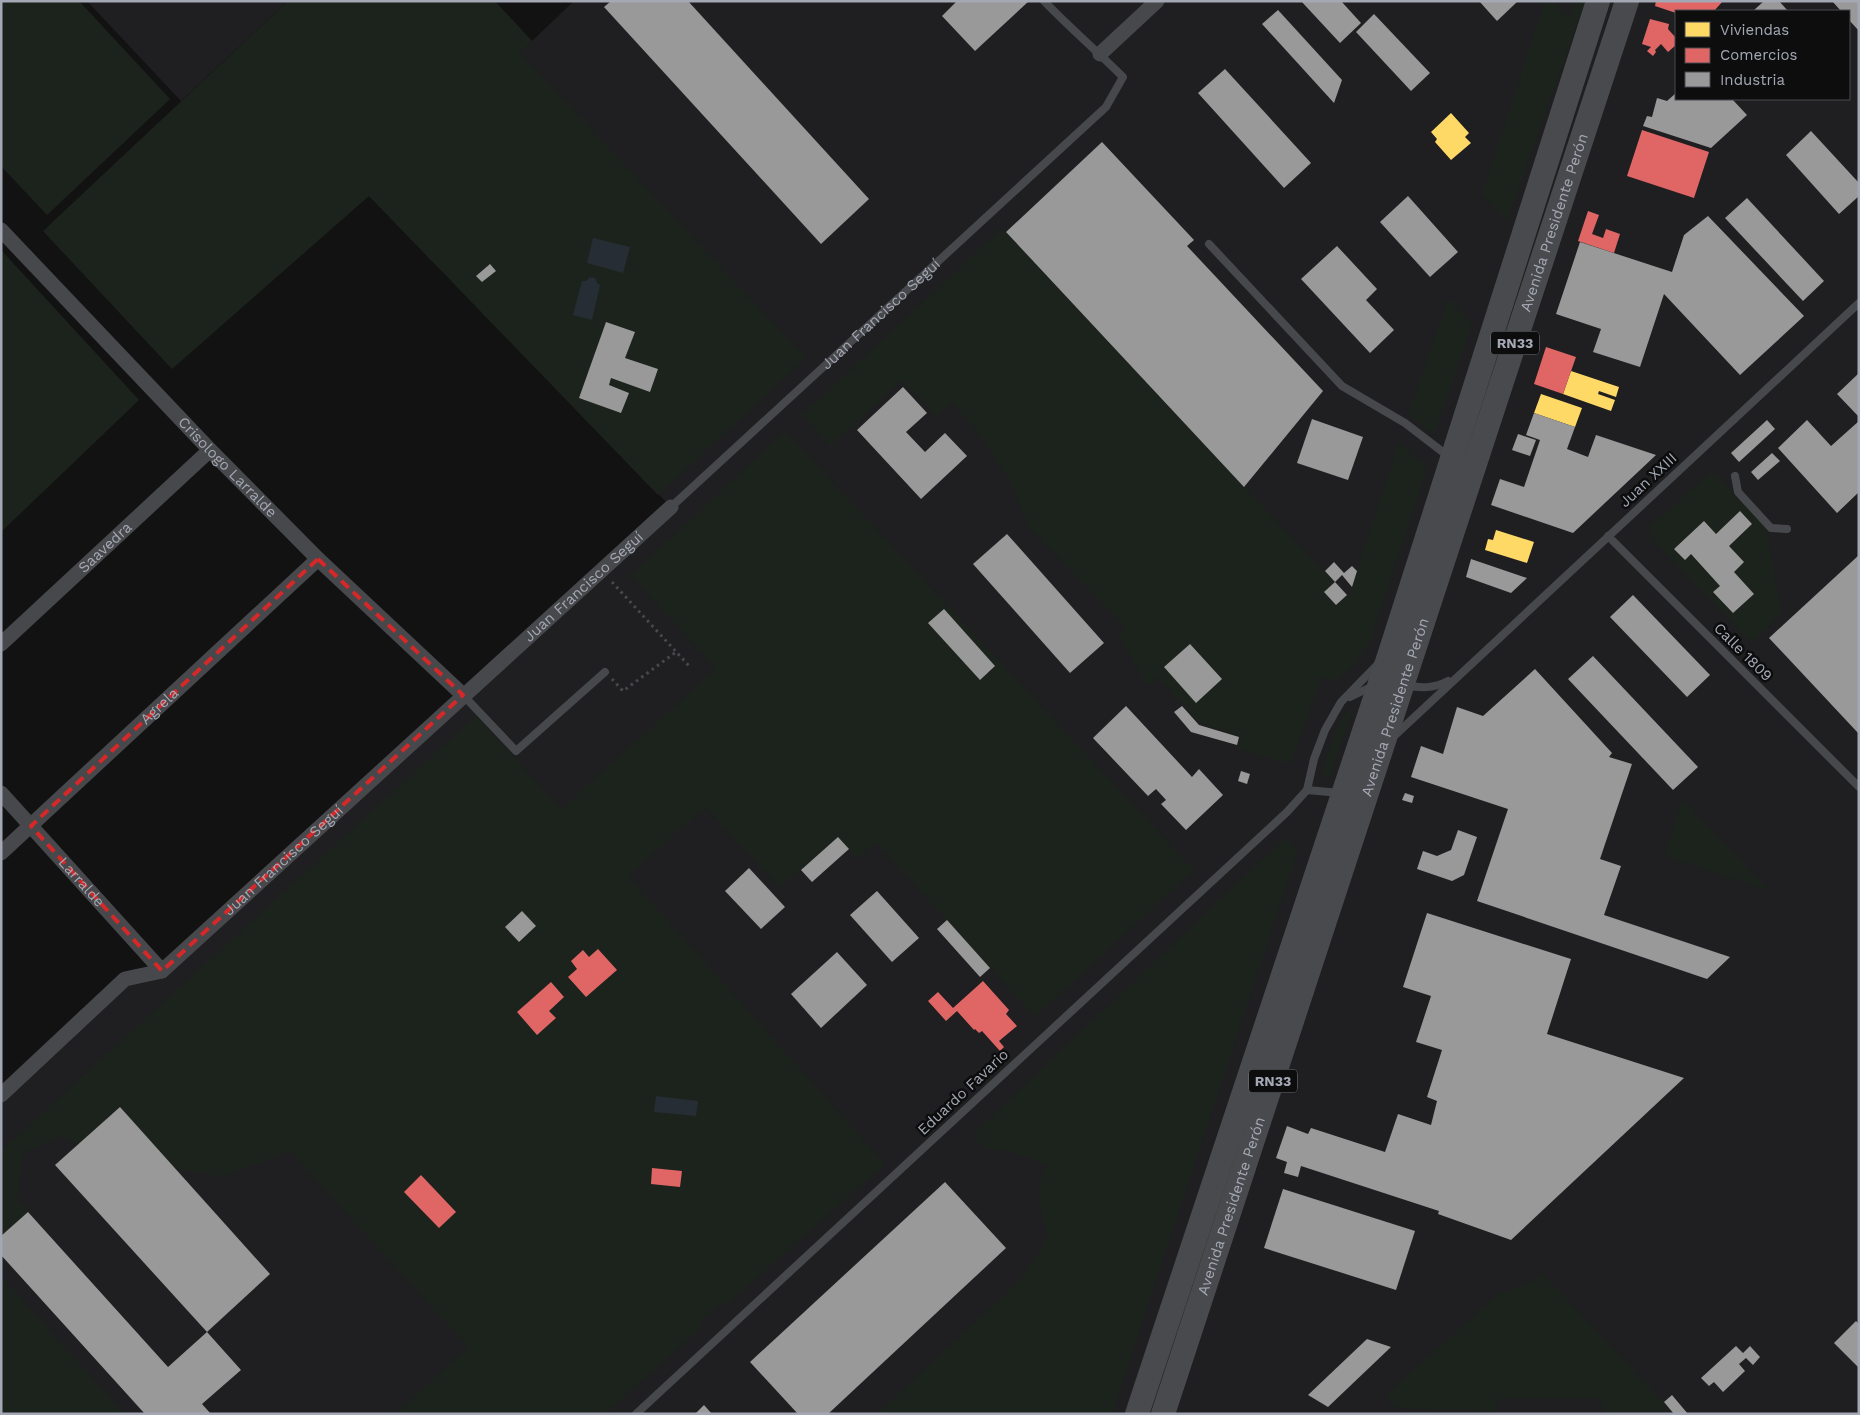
<svg xmlns="http://www.w3.org/2000/svg" width="1860" height="1415" viewBox="0 0 1860 1415" font-family="'Work Sans',sans-serif">
	<rect width="100%" height="100%" fill="#121213"/>
	<g fill="#1f1f21" fill-rule="evenodd">
		<polygon points="87,1 288,1 181,101"/>
		<path d="M574 1H1859V1414H1V1095L125 979 162 971 671 507 369 196ZM1676 11H1849V99H1676Z"/>
	</g>
	<g fill="#1c231d">
		<polygon points="1,1 79,1 170,99 47,215 1,166"/>
		<polygon points="288,1 495,1 532,41 520,53 806,358 658,495 369,196 172,369 43,231"/>
		<polygon points="1545,1 1552,1 1569,19 1576,1 1585,1 1507,221 1482,194"/>
		<polygon points="1002,228 1348,597 1399,442 1427,468 1371,639 1354,665 1337,681 1322,677 1290,764 1238,749 1241,736 1199,723 1159,677 1149,686 1142,677 1119,634 1126,628 1030,528 1008,478 984,440 952,402 936,416 902,380 831,446 802,415"/>
		<polygon points="1,250 139,400 1,532"/>
		<polygon points="1449,298 1472,324 1434,435 1408,414"/>
		<polygon points="785,431 1194,870 1035,1017 876,842 857,860 838,837 780,888 705,807 628,876 885,1164 725,1306 721,1303 699,1322 703,1326 605,1414 395,1414 468,1347 290,1151 222,1177 141,1162 58,1137 23,1153 17,1200 28,1212 1,1236 1,1151 476,716 561,809 716,669 631,575"/>
		<polygon points="1710,473 1716,474 1767,530 1781,613 1752,643 1652,539 1649,527"/>
		<polygon points="1349,709 1352,710 1332,772 1329,776 1325,777 1322,772 1337,728"/>
		<polygon points="1682,799 1769,891 1665,856"/>
		<polygon points="1285,838 1298,851 1112,1414 877,1414 1019,1281 1037,1256 1047,1235 1040,1205 1040,1181 1048,1165 1012,1152 986,1149 971,1136"/>
		<polygon points="1543,1274 1671,1410 1604,1413 1600,1398 1501,1398 1495,1411 1398,1408 1387,1401 1389,1392 1497,1295 1531,1282"/>
		<polygon points="1,1276 124,1414 1,1414"/>
	</g>
	<g fill="#262d34">
		<polygon points="593,238 630,247 623,273 587,263"/>
		<polygon points="590,277 595,278 598,284 600,285 592,320 573,315 582,281 586,281"/>
		<polygon points="656,1096 698,1101 696,1116 654,1112"/>
	</g>
	<g fill="#ffd966">
		<polygon points="1451,113 1469,133 1465,137 1471,143 1451,160 1435,142 1437,139 1431,132"/>
		<polygon points="1571,371 1619,387 1616,397 1599,391 1598,394 1615,400 1611,411 1563,394"/>
		<polygon points="1541,394 1582,408 1575,427 1534,413"/>
		<polygon points="1496,530 1534,542 1527,563 1485,550 1488,539 1493,540"/>
	</g>
	<g fill="#e06666">
		<polygon points="1656,1 1723,1 1714,11 1676,11 1676,13 1655,6"/>
		<polygon points="1650,19 1669,24 1668,29 1676,38 1676,45 1668,52 1661,44 1655,50 1656,52 1653,56 1647,51 1651,47 1642,44"/>
		<polygon points="1642,130 1709,152 1694,198 1627,176"/>
		<polygon points="1588,211 1599,215 1592,234 1603,238 1606,229 1620,234 1614,253 1578,241"/>
		<polygon points="1546,347 1576,357 1563,394 1534,384"/>
		<polygon points="598,949 617,970 586,997 568,977 577,969 571,961 583,950 589,957"/>
		<polygon points="983,981 1009,1010 1006,1014 1017,1026 999,1041 1004,1047 1000,1051 982,1031 979,1033 975,1029 974,1030 957,1011 946,1021 928,1001 938,992 953,1008"/>
		<polygon points="551,982 564,997 549,1011 556,1018 537,1035 517,1012"/>
		<polygon points="652,1168 682,1171 680,1187 651,1184"/>
		<polygon points="421,1175 456,1212 439,1228 404,1192"/>
	</g>
	<g fill="#999">
		<polygon points="611,1 688,1 869,199 821,244 604,7"/>
		<polygon points="957,1 1029,1 975,51 942,16"/>
		<polygon points="1301,1 1341,1 1361,23 1340,43"/>
		<polygon points="1479,1 1518,1 1497,21"/>
		<polygon points="1764,1 1779,1 1788,11 1753,11"/>
		<polygon points="1832,1 1859,1 1859,31 1849,20 1849,11 1841,11"/>
		<polygon points="1278,10 1342,80 1334,103 1262,24"/>
		<polygon points="1374,14 1430,73 1411,91 1356,32"/>
		<polygon points="1225,69 1311,163 1284,188 1198,93"/>
		<polygon points="1676,93 1676,99 1732,99 1747,115 1711,148 1643,126 1647,116 1652,117 1657,98 1667,101"/>
		<polygon points="1811,131 1859,183 1859,196 1839,214 1786,155"/>
		<polygon points="1102,142 1194,240 1187,246 1323,391 1244,487 1006,232"/>
		<polygon points="1408,196 1458,252 1430,277 1380,222"/>
		<polygon points="1747,198 1824,281 1803,301 1725,218"/>
		<polygon points="1708,216 1804,316 1740,375 1664,294 1640,367 1593,352 1601,329 1556,314 1580,242 1672,272 1684,235"/>
		<polygon points="1337,246 1377,289 1366,300 1394,330 1370,353 1301,279"/>
		<polygon points="490,264 496,271 482,282 476,276"/>
		<polygon points="606,322 635,332 625,358 658,369 650,392 611,378 609,385 629,393 621,413 579,398"/>
		<polygon points="1859,373 1859,417 1837,394"/>
		<polygon points="903,387 927,413 906,432 925,452 945,433 967,456 921,499 857,430"/>
		<polygon points="1534,413 1575,427 1567,449 1588,457 1596,435 1656,455 1573,533 1491,505 1500,479 1524,487 1540,440 1526,435"/>
		<polygon points="1312,419 1363,437 1348,480 1297,463"/>
		<polygon points="1767,420 1775,429 1739,462 1731,453"/>
		<polygon points="1807,420 1831,446 1859,421 1859,492 1837,513 1778,448"/>
		<polygon points="1518,434 1536,440 1530,456 1512,450"/>
		<polygon points="1772,453 1780,461 1758,480 1751,472"/>
		<polygon points="1740,511 1752,524 1729,546 1744,562 1734,572 1754,594 1733,613 1713,592 1720,586 1691,554 1685,560 1674,549 1704,521 1716,534"/>
		<polygon points="1007,534 1104,643 1070,673 973,564"/>
		<polygon points="1859,555 1859,734 1769,638"/>
		<polygon points="1471,559 1527,578 1511,593 1466,577"/>
		<polygon points="1334,562 1344,573 1352,566 1357,571 1352,587 1342,575 1335,582 1325,571"/>
		<polygon points="1335,582 1347,595 1336,605 1324,592"/>
		<polygon points="1633,595 1710,675 1687,697 1610,617"/>
		<polygon points="944,609 995,666 980,680 928,623"/>
		<polygon points="1190,644 1222,679 1196,703 1164,667"/>
		<polygon points="1593,656 1698,767 1673,790 1568,679"/>
		<polygon points="1535,669 1612,753 1609,757 1632,764 1600,859 1621,866 1604,915 1730,957 1707,979 1477,901 1508,809 1411,777 1421,746 1443,754 1457,707 1483,716"/>
		<polygon points="1126,706 1192,777 1199,769 1223,795 1186,830 1161,804 1166,800 1156,789 1148,796 1093,738"/>
		<polygon points="1182,706 1199,725 1239,737 1237,745 1191,732 1174,712"/>
		<polygon points="1241,771 1250,774 1247,784 1238,781"/>
		<polygon points="1405,793 1414,796 1412,803 1402,800"/>
		<polygon points="1458,830 1477,837 1464,875 1452,881 1417,869 1423,851 1437,856 1451,850"/>
		<polygon points="838,837 849,849 812,882 801,870"/>
		<polygon points="749,868 785,907 761,929 725,891"/>
		<polygon points="877,891 919,938 892,962 850,915"/>
		<polygon points="522,911 536,926 519,942 505,927"/>
		<polygon points="1427,913 1571,959 1547,1034 1684,1078 1511,1240 1438,1214 1439,1211 1301,1166 1298,1177 1284,1173 1287,1162 1276,1158 1287,1126 1308,1134 1311,1128 1385,1152 1398,1114 1431,1125 1437,1101 1427,1097 1442,1050 1416,1042 1431,996 1403,987"/>
		<polygon points="947,920 990,968 980,977 937,929"/>
		<polygon points="837,952 867,985 821,1028 791,994"/>
		<polygon points="120,1107 270,1274 207,1332 55,1165"/>
		<polygon points="945,1182 1006,1248 828,1414 798,1414 750,1362"/>
		<polygon points="1283,1189 1415,1231 1396,1290 1264,1248"/>
		<polygon points="28,1212 168,1367 207,1332 241,1370 202,1404 211,1414 145,1414 1,1255 1,1236"/>
		<polygon points="1856,1321 1859,1324 1859,1368 1834,1343"/>
		<polygon points="1367,1339 1391,1347 1328,1407 1308,1395"/>
		<polygon points="1736,1346 1743,1353 1750,1346 1760,1357 1753,1365 1746,1358 1739,1364 1745,1371 1723,1392 1714,1382 1709,1386 1701,1378"/>
		<polygon points="1672,1395 1688,1414 1674,1414 1664,1402"/>
		<polygon points="704,1405 712,1414 695,1414"/>
	</g>
	<g fill="none" stroke-linecap="round" stroke-linejoin="round">
		<g stroke="#48494d" stroke-width="3" stroke-dasharray="2.5 4" stroke-linecap="butt">
			<polyline points="612,582 691,668"/>
			<polyline points="612,679 623,691 676,652"/>
		</g>
		<g stroke="#47484b" stroke-width="8">
			<polyline points="1209,244 1342,386 1405,423 1448,456"/>
			<polyline points="1735,476 1738,492 1771,528 1787,529"/>
			<path id="s1" d="M671 507 1106 107 1123 77C1097 51 1070 28 1044 1"/>
			<polyline points="1608,536 1859,787"/>
			<path d="M1404 685C1420 688 1433 689 1448 681"/>
			<polyline points="463,695 516,751 605,672"/>
			<polyline points="1350,697 1373,686"/>
			<polyline points="1392,738 1859,303"/>
			<polyline points="1307,790 1340,793"/>
			<polyline points="636,1414 1287,812 1307,790 1314,759 1325,730 1341,702 1379,663"/>
		</g>
		<g stroke="#47484b" stroke-width="15">
			<polyline points="1100,54 1157,1"/>
			<path id="s2" d="M1 230 210 450 318 559 463 695"/>
			<path id="s3" d="M1 644 210 450"/>
			<path id="s4" d="M1 793 162 971"/>
			<path id="s5" d="M1 853 318 559"/>
			<path id="s6" d="M1 1095 125 979 162 971 671 507"/>
		</g>
		<g stroke="#494a4d" stroke-width="24">
			<polyline points="1137,1414 1390,653 1598,1"/>
			<path id="s7" d="M1163 1414 1627 1"/>
		</g>
	</g>
	<path fill="none" stroke="#d62828" stroke-width="4" stroke-dasharray="10 6" stroke-linejoin="round" d="M318 559 463 695 162 971 31 826Z"/>
	<g text-anchor="middle" dominant-baseline="central" stroke-width="5" stroke-linejoin="round" paint-order="stroke">
		<g fill="#0d0d0e" stroke="#767a82" stroke-width="1">
			<rect x="1491" y="331.5" width="48" height="23" rx="4"/>
			<rect x="1249" y="1069.5" width="48" height="23" rx="4"/>
		</g>
		<g font-size="14" font-weight="bold" fill="#a3a8b4">
			<text x="1515" y="343">RN33</text>
			<text x="1273" y="1081">RN33</text>
		</g>
		<g font-size="15" fill="#a3a8b4" stroke="#0d0d0e">
			<text stroke="none"><textPath href="#s7" startOffset="1254">Avenida Presidente Perón</textPath></text>
			<text stroke="none"><textPath href="#s1" startOffset="285">Juan Francisco Seguí</textPath></text>
			<text stroke="none"><textPath href="#s2" startOffset="328">Crisologo Larralde</textPath></text>
			<text transform="translate(1648 480) rotate(-43)">Juan XXIII</text>
			<text stroke="none"><textPath href="#s3" startOffset="142">Saavedra</textPath></text>
			<text stroke="none"><textPath href="#s6" startOffset="778">Juan Francisco Seguí</textPath></text>
			<text transform="translate(1743 652) rotate(45)">Calle 1809</text>
			<text stroke="none"><textPath href="#s5" startOffset="216">Agrela</textPath></text>
			<text stroke="none"><textPath href="#s7" startOffset="744">Avenida Presidente Perón</textPath></text>
			<text stroke="none"><textPath href="#s6" startOffset="372">Juan Francisco Seguí</textPath></text>
			<text stroke="none"><textPath href="#s4" startOffset="120">Larralde</textPath></text>
			<text transform="translate(963 1092) rotate(-43)">Eduardo Favario</text>
			<text stroke="none"><textPath href="#s7" startOffset="219">Avenida Presidente Perón</textPath></text>
		</g>
	</g>
	<rect width="1860" height="1415" fill="none" stroke="#a3a8b4" stroke-width="5"/>
	<rect x="1675" y="10" width="175" height="90" fill="#0d0d0e" stroke="#494b50"/>
	<rect x="1685" y="22" width="25" height="15" fill="#ffd966" stroke="#494b50"/>
	<text x="1720" y="35" font-size="15" fill="#a3a8b4">Viviendas</text>
	<rect x="1685" y="48" width="25" height="15" fill="#e06666" stroke="#494b50"/>
	<text x="1720" y="60" font-size="15" fill="#a3a8b4">Comercios</text>
	<rect x="1685" y="72" width="25" height="15" fill="#999999" stroke="#494b50"/>
	<text x="1720" y="85" font-size="15" fill="#a3a8b4">Industria</text>
</svg>
